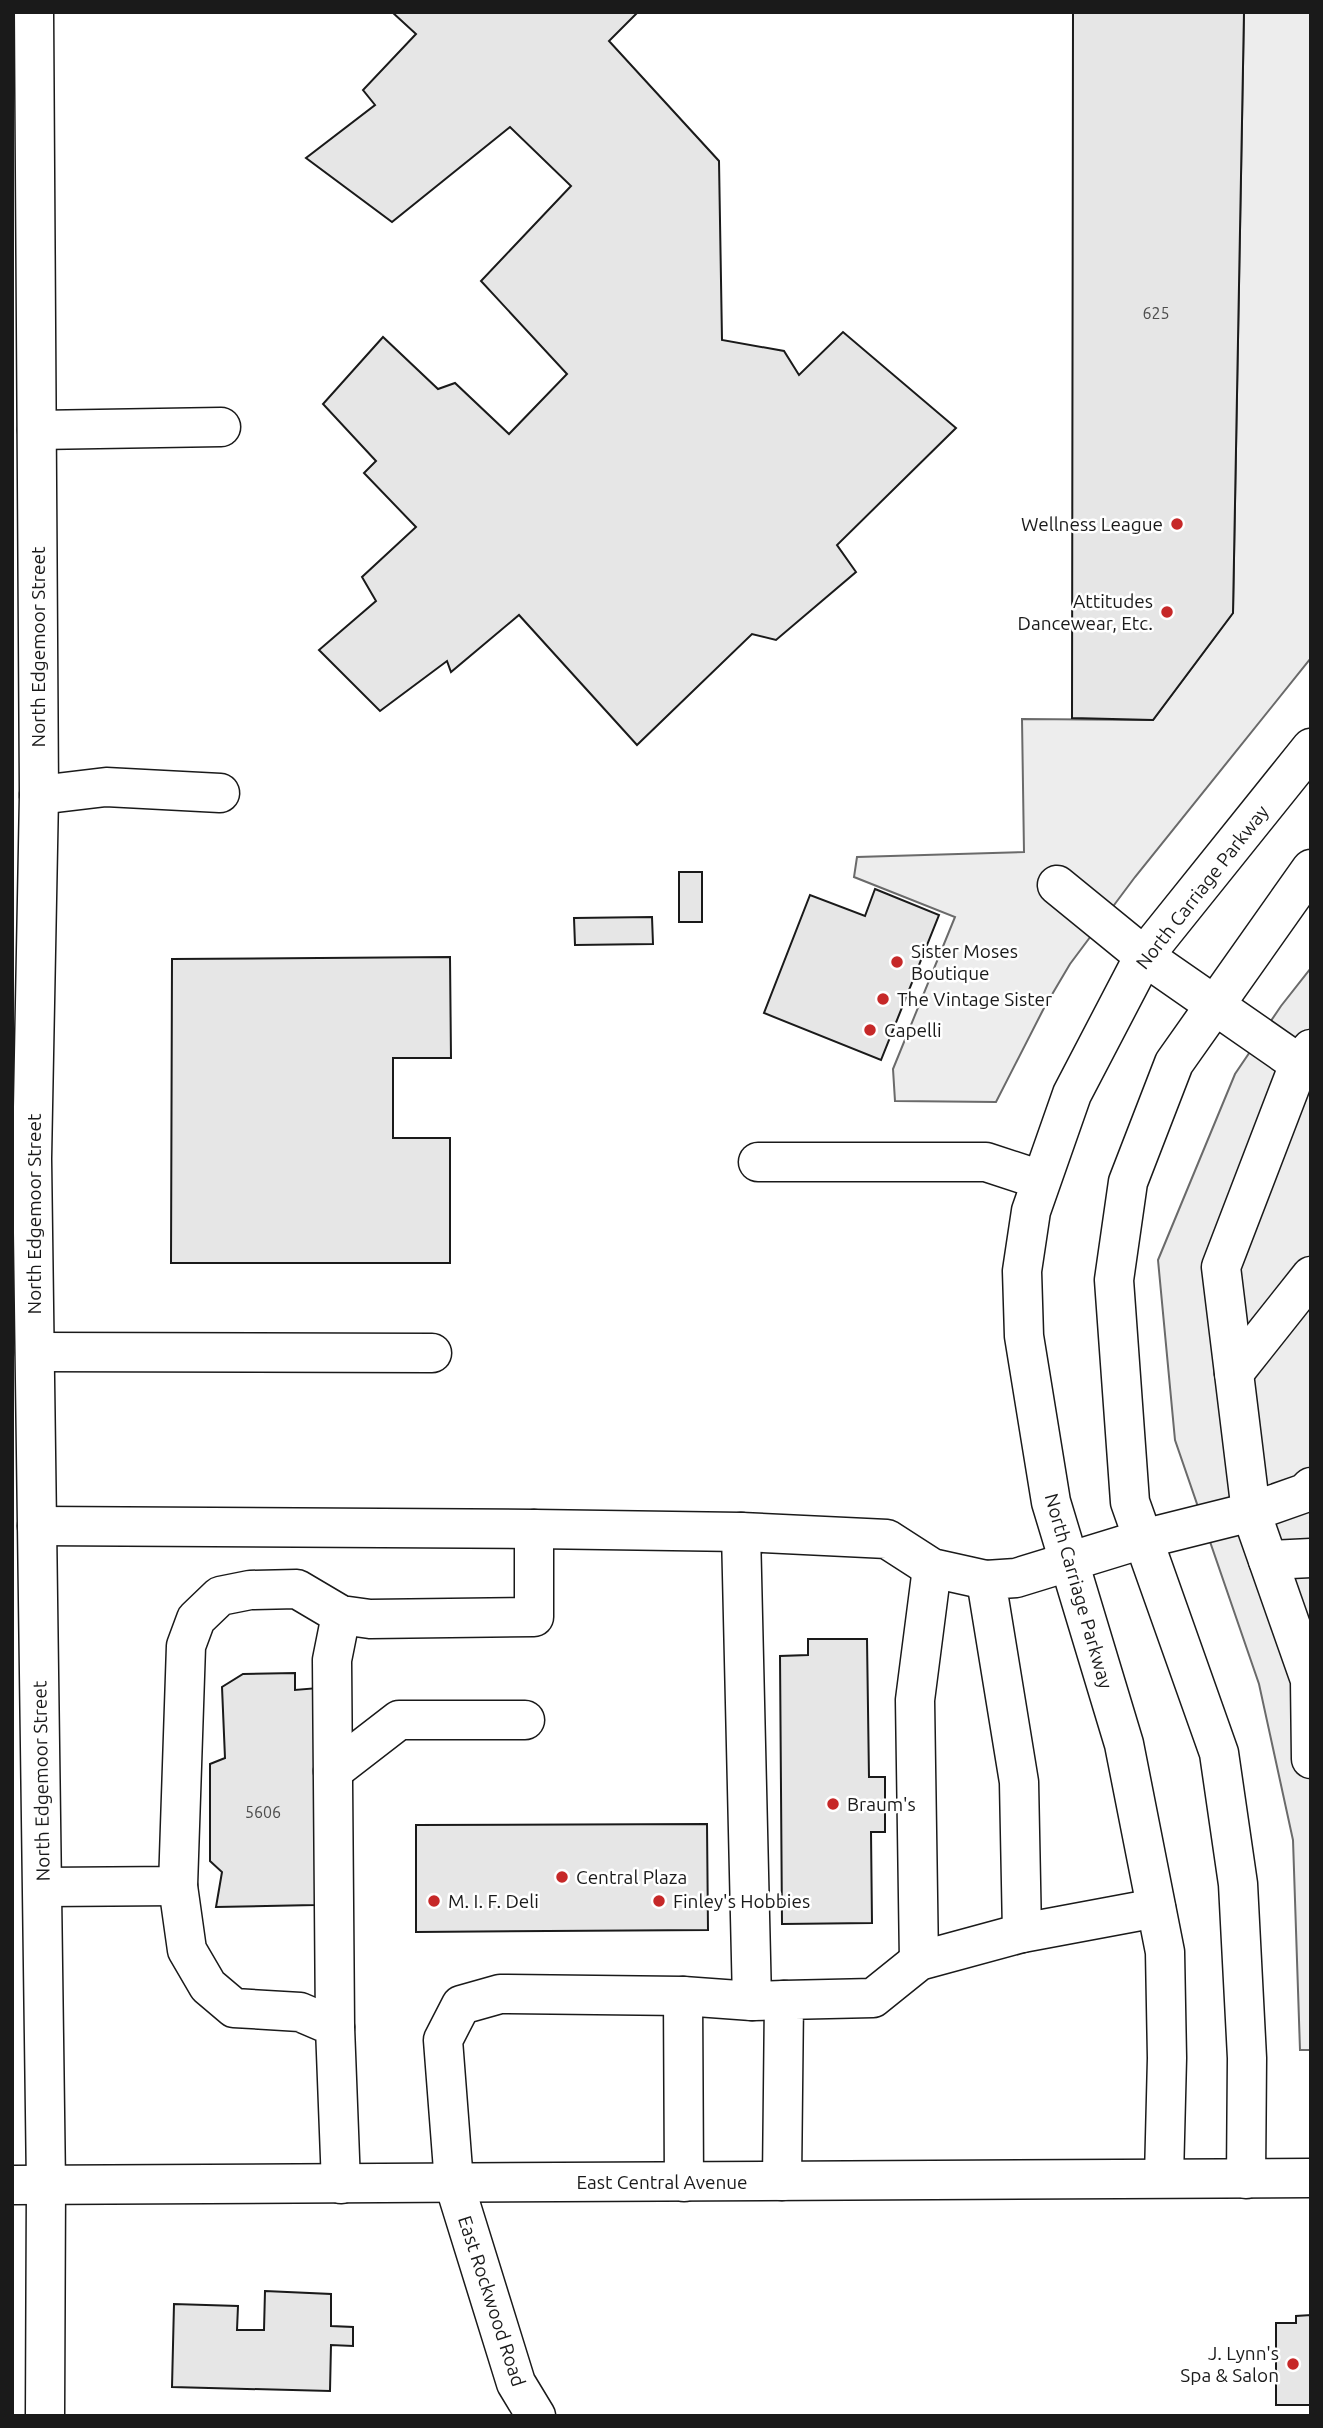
<svg xmlns="http://www.w3.org/2000/svg" width="1323" height="2428" viewBox="0 0 1323 2428" font-family="Ubuntu,sans-serif">
	<rect width="100%" height="100%" fill="#fff"/>
	<g fill="#ededed" stroke="#6a6a6a" stroke-width="2">
		<polygon points="1244,12 1311,12 1311,658 1135,877 1070,964 1044,1008 996,1102 895,1101 893,1069 955,917 854,877 857,857 1024,852 1022,719 1153,720 1233,613"/>
		<polygon points="1311,968 1311,2050 1300,2050 1293,1840 1259,1684 1175,1440 1158,1260 1235,1074 1281,1006"/>
	</g>
	<g fill="#e6e6e6" stroke="#1a1a1a" stroke-width="2">
		<polygon points="392,12 638,12 609,41 719,161 722,340 784,351 799,375 843,332 956,428 837,545 856,572 776,640 752,634 637,745 519,615 451,672 447,661 380,711 319,650 376,601 362,577 416,527 364,473 376,461 323,404 383,337 438,389 455,383 509,434 567,374 481,281 571,186 510,127 392,222 306,158 375,105 363,90 416,34"/>
		<polygon points="1073,12 1244,12 1233,613 1153,720 1072,718"/>
		<rect x="679" y="872" width="23" height="50"/>
		<polygon points="875,889 939,915 881,1060 764,1013 810,895 865,916"/>
		<polygon points="652,917 653,944 575,945 574,918"/>
		<polygon points="450,957 451,1058 393,1058 393,1138 450,1138 450,1263 171,1263 172,959"/>
		<polygon points="808,1639 867,1639 869,1777 885,1777 885,1832 871,1832 872,1923 782,1924 780,1656 808,1655"/>
		<polygon points="295,1673 295,1690 318,1688 315,1905 216,1907 222,1872 210,1861 210,1764 225,1758 222,1687 243,1674"/>
		<polygon points="707,1824 708,1930 416,1932 416,1825"/>
		<polygon points="265,2291 331,2294 331,2326 353,2327 353,2346 331,2345 330,2391 172,2387 174,2304 238,2306 237,2330 264,2330"/>
		<polygon points="1311,2315 1311,2405 1276,2405 1276,2323 1296,2323 1296,2316"/>
	</g>
	<g fill="none" stroke-linecap="round" stroke-linejoin="round">
		<g stroke="#1a1a1a" stroke-width="41">
			<g id="minor">
				<polyline points="34,12 39,795 32,1159 46,2185 45,2416"/>
				<polyline points="37,430 221,427"/>
				<polyline points="39,795 106,787 220,793"/>
				<polyline points="1057,885 1144,956 1311,1072"/>
				<polyline points="1311,1049 1299,1064 1221,1267 1251,1512 1310,1680 1311,1759"/>
				<polyline points="758,1162 986,1162 1041,1180"/>
				<polyline points="35,1352 432,1353"/>
				<polyline points="1234,1373 1311,1276"/>
				<polyline points="37,1526 534,1529 741,1532 887,1539 932,1568 986,1580"/>
				<polyline points="741,1532 752,2001"/>
				<polyline points="1268,1560 1311,1558"/>
				<polyline points="333,1771 399,1720 525,1720"/>
				<polyline points="178,1886 187,1950 208,1986 234,2008 300,2012 335,2027 341,2184"/>
				<polyline points="43,1887 178,1886 186,1646 196,1619 220,1596 250,1590 297,1589 341,1615 370,1619 534,1617 534,1529"/>
				<polyline points="1022,1933 1156,1908"/>
				<polyline points="919,1961 915,1700 932,1568"/>
				<polyline points="683,1996 684,2182"/>
				<polyline points="335,2027 332,1660 341,1615"/>
				<polyline points="1164,2177 1167,2058 1165,1952 1124,1744 1051,1502 1024,1336 1022,1271 1031,1211 1072,1094 1144,956 1311,748"/>
				<polyline points="1246,2179 1247,2058 1238,1884 1219,1753 1130,1502 1114,1280 1128,1182 1174,1063 1311,869"/>
				<polyline points="782,2181 784,2000 873,1998 919,1961 1022,1933 1019,1782 986,1580 1016,1578 1143,1539 1251,1512 1305,1493 1311,1487"/>
				<polyline points="536,2416 516,2383 454,2183 443,2040 461,2005 500,1994 683,1996 752,2001 784,2000"/>
			</g>
		</g>
		<g stroke="#1a1a1a" stroke-width="41">
			<polyline id="major" points="12,2185 1311,2178"/>
		</g>
		<use href="#minor" stroke="#fff" stroke-width="38"/>
		<use href="#major" stroke="#fff" stroke-width="38"/>
	</g>
	<g fill="#c62828" stroke="#fff" stroke-width="2.5">
		<circle cx="1177" cy="524" r="7"/>
		<circle cx="1167" cy="612" r="7"/>
		<circle cx="897" cy="962" r="7"/>
		<circle cx="883" cy="999" r="7"/>
		<circle cx="870" cy="1030" r="7"/>
		<circle cx="833" cy="1804" r="7"/>
		<circle cx="562" cy="1877" r="7"/>
		<circle cx="434" cy="1901" r="7"/>
		<circle cx="659" cy="1901" r="7"/>
		<circle cx="1293" cy="2364" r="7"/>
	</g>
	<g text-anchor="middle" dominant-baseline="central" stroke-width="5" stroke-linejoin="round" paint-order="stroke">
		<g font-size="16" fill="#4d4d4d">
			<text x="1156" y="313">625</text>
			<text x="263" y="1812">5606</text>
		</g>
		<g font-size="19" fill="#1a1a1a" stroke="#fff" text-anchor="start">
			<text x="1163" y="524" text-anchor="end">Wellness League</text>
			<text x="1153" y="601" text-anchor="end">Attitudes<tspan x="1153" dy="22">Dancewear, Etc.</tspan></text>
			<text x="911" y="951">Sister Moses<tspan x="911" dy="22">Boutique</tspan></text>
			<text x="897" y="999">The Vintage Sister</text>
			<text x="884" y="1030">Capelli</text>
			<text x="847" y="1804">Braum's</text>
			<text x="576" y="1877">Central Plaza</text>
			<text x="448" y="1901">M. I. F. Deli</text>
			<text x="673" y="1901">Finley's Hobbies</text>
			<text x="1279" y="2353" text-anchor="end">J. Lynn's<tspan x="1279" dy="22">Spa &amp; Salon</tspan></text>
		</g>
		<g font-size="19" fill="#1a1a1a" stroke="#fff">
			<text transform="translate(38 647) rotate(-90)">North Edgemoor Street</text>
			<text transform="translate(1202 887) rotate(-52)">North Carriage Parkway</text>
			<text transform="translate(34 1214) rotate(-90)">North Edgemoor Street</text>
			<text transform="translate(1079 1591) rotate(74)">North Carriage Parkway</text>
			<text transform="translate(41 1781) rotate(-91)">North Edgemoor Street</text>
			<text x="662" y="2182">East Central Avenue</text>
			<text transform="translate(492 2301) rotate(72)">East Rockwood Road</text>
		</g>
	</g>
	<rect width="1323" height="2428" fill="none" stroke="#1a1a1a" stroke-width="28"/>
</svg>
